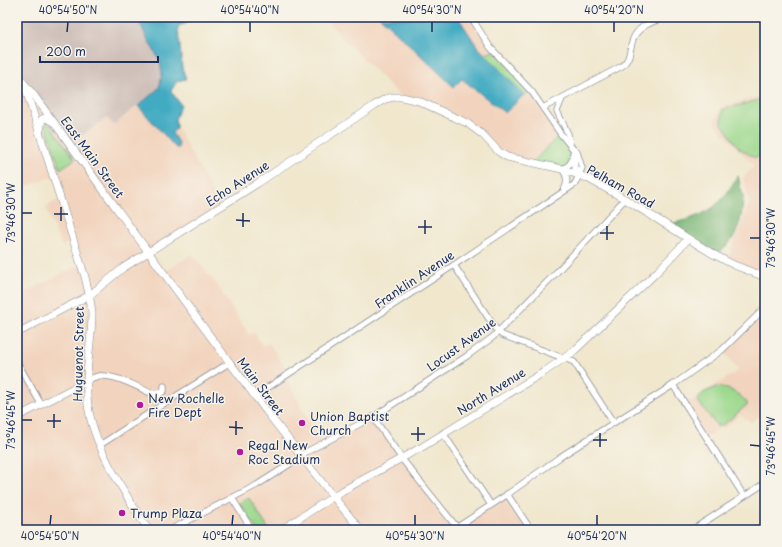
<svg xmlns="http://www.w3.org/2000/svg" width="782" height="547" viewBox="0 0 782 547" font-family="'Playpen Sans',sans-serif">
	<rect width="100%" height="100%" fill="#f7f3e8"/>
	<filter id="ink" filterUnits="userSpaceOnUse"><feTurbulence type="fractalNoise" baseFrequency=".025" numOctaves="2"/><feDisplacementMap in="SourceGraphic" scale="8" xChannelSelector="R" yChannelSelector="G"/><feConvolveMatrix kernelMatrix="1 2 1 2 8 2 1 2 1" color-interpolation-filters="sRGB"/></filter>
	<filter id="wash" filterUnits="userSpaceOnUse"><feTurbulence type="fractalNoise" baseFrequency=".012" numOctaves="4" result="noise"/><feDisplacementMap in="SourceGraphic" scale="16" xChannelSelector="R" yChannelSelector="G"/><feGaussianBlur stdDeviation="0.9" result="paint"/><feColorMatrix in="noise" values="0 0 0 0 0 0 0 0 0 0 0 0 0 0 0 0 0 1.4 0 .05"/><feComposite in="paint" operator="in"/></filter>
	<g filter="url(#wash)">
		<rect width="100%" height="100%" fill="#f0e7cd"/>
		<g fill="#f2d4be">
			<polygon points="322,17 380,17 454,87 461,78 505,112 531,90 561,133 531,164 504,158 469,126 402,98"/>
			<polygon points="458,17 471,17 495,51 484,54 477,46"/>
			<polygon points="17,77 108,118 114,125 138,106 176,148 178,144 172,133 177,128 221,207 151,253 164,272 192,254 215,283 216,283 249,335 254,332 263,346 269,343 289,374 285,377 321,443 373,415 404,460 458,525 509,494 533,530 19,530 17,529 17,296 82,264 75,241 62,246 45,207 61,199 54,176 27,186 18,169 27,165 17,144 18,137 17,135"/>
			<polygon points="760,96 765,99 765,276 727,261 750,202 743,179 754,166 714,123 722,106"/>
			<polygon points="753,320 765,330 765,413 751,422 740,415 727,426 719,428 705,438 683,406 739,370 722,350"/>
		</g>
		<polygon fill="#cfc0ba" points="27,17 137,17 146,36 160,61 162,74 159,88 114,125 107,118 71,143 17,77 17,27"/>
		<g fill="#9bd88c" stroke="#5b8475">
			<polygon points="495,51 531,90 524,95 484,54"/>
			<polygon points="762,99 765,100 765,151 760,156 755,158 739,148 722,124 722,110"/>
			<polygon points="46,122 48,122 75,159 60,169 45,123"/>
			<polygon points="561,133 573,149 580,174 531,164"/>
			<path d="M716 387C730 388 739 393 748 404L722 426H717L697 400 703 393Z"/>
			<polygon points="249,498 269,530 257,530 240,503"/>
		</g>
		<path fill="#7cb878" stroke="#4c746b" d="M738 176 743 197 742 210 740 221 735 235 726 247 721 251 715 252 687 236 671 224C690 219 711 214 724 197 729 191 733 183 738 176Z"/>
		<g fill="#42abc2" stroke="#2e6d90">
			<polygon points="137,17 191,17 187,23 178,26 182,67 186,79 177,81 171,91 181,105 175,119 177,128 172,133 179,144 178,148 176,148 138,106 159,88 162,74 160,61 146,36"/>
			<polygon points="380,17 458,17 477,46 524,95 505,113 462,79 454,87"/>
		</g>
	</g>
	<g filter="url(#ink)">
		<g fill="none" stroke-linecap="round" stroke-linejoin="round">
			<g stroke="#868b96" stroke-width="7">
				<g id="minor">
					<polyline points="562,99 557,111 568,134 570,144"/>
					<path d="M543 108 622 66C632 58 629 45 635 35 641 25 655 21 665 17"/>
					<polyline points="574,158 575,168 579,175"/>
					<path d="M564 190C568 183 568 176 562 169 571 165 572 162 573 153"/>
					<polyline points="454,265 495,328 502,335 574,362 613,422"/>
					<polyline points="17,362 41,404"/>
					<path d="M87 381C90 379 94 377 98 376 118 374 150 393 168 402"/>
					<polyline points="673,385 744,496"/>
					<polyline points="152,393 161,393 164,391 164,386"/>
					<polyline points="255,396 451,267 575,184 582,168 577,152 573,149 560,133 532,92 490,47 471,17"/>
					<polyline points="373,417 402,459 459,530"/>
					<polyline points="443,433 491,505"/>
					<polyline points="100,445 157,408 229,363"/>
					<polyline points="507,494 531,530"/>
					<polyline points="232,498 252,530"/>
					<polyline points="170,530 257,485 296,460 306,452 373,417 467,356 493,337 553,276 625,199"/>
					<polyline points="453,530 505,496 560,457 673,385 722,350 765,308"/>
					<polyline points="692,530 765,483"/>
				</g>
			</g>
			<g stroke="#868b96" stroke-width="8">
				<g id="major">
					<path d="M17 75 33 94C112 201 189 310 270 416 300 454 329 493 361 530"/>
					<path d="M25 87 85 277C88 289 91 301 92 313 92 341 85 368 87 395 89 439 120 485 143 522"/>
					<polyline points="40,130 42,119 46,118 53,122"/>
					<polyline points="17,333 90,295 123,268 258,183 375,105 385,99 394,97 402,97 419,101 467,123 483,135 499,152 507,157 562,169 587,178 625,199 713,254 734,265 765,277"/>
					<polyline points="17,417 87,381"/>
					<polyline points="145,525 149,530"/>
					<polyline points="281,530 342,491 422,447 544,372 573,352 658,271 688,239"/>
				</g>
			</g>
			<use href="#minor" stroke="#fff" stroke-width="5.5"/>
			<use href="#major" stroke="#fff" stroke-width="7"/>
		</g>
	</g>
	<path fill="none" stroke="#1b2f5e" stroke-width="1.5" d="M67 32 68 22M250 32V22M432 32V22M614 32V22M22 213H32M54 214H68M236 220 250 221M61 221V207M243 227V213M418 227H432M600 233H614M425 234V220M750 238H760M607 240V226M22 420H32M47 421H61M229 427 243 428M54 428V414M411 434H425M236 435V421M593 440H607M418 441V427M750 445 760 446M600 447V433M50 525 51 515M232 525 233 515M415 525V515M597 525V515"/>
	<g fill="#b5179e" stroke="#f7f3e8" stroke-width="1.5">
		<circle cx="140" cy="405" r="4"/>
		<circle cx="302" cy="423" r="4"/>
		<circle cx="240" cy="452" r="4"/>
		<circle cx="122" cy="513" r="4"/>
	</g>
	<g text-anchor="middle" dominant-baseline="central" stroke-width="3" stroke-linejoin="round" paint-order="stroke">
		<g font-size="12" fill="#1b2f5e" stroke="#f7f3e8">
			<text transform="translate(93 157) rotate(54)">East Main Street</text>
			<text transform="translate(237 183) rotate(-33)">Echo Avenue</text>
			<text transform="translate(621 186) rotate(29)">Pelham Road</text>
			<text transform="translate(414 279) rotate(-34)">Franklin Avenue</text>
			<text transform="translate(461 344) rotate(-36)">Locust Avenue</text>
			<text transform="translate(78 354) rotate(-89)">Huguenot Street</text>
			<text transform="translate(261 386) rotate(53)">Main Street</text>
			<text transform="translate(491 391) rotate(-32)">North Avenue</text>
		</g>
		<g font-size="12" fill="#1b2f5e" stroke="#f7f3e8" text-anchor="start">
			<text x="148" y="398">New Rochelle<tspan x="148" dy="14">Fire Dept</tspan></text>
			<text x="310" y="416">Union Baptist<tspan x="310" dy="14">Church</tspan></text>
			<text x="248" y="445">Regal New<tspan x="248" dy="14">Roc Stadium</tspan></text>
			<text x="130" y="513">Trump Plaza</text>
		</g>
	</g>
	<rect width="782" height="547" fill="none" stroke="#f7f3e8" stroke-width="44"/>
	<path d="M40 56v6h118v-6" fill="none" stroke="#1b2f5e" stroke-width="2"/>
	<text x="46" y="56" font-size="12" fill="#1b2f5e" stroke="#f7f3e8" stroke-width="3" paint-order="stroke">200 m</text>
	<rect x="22" y="22" width="738" height="503" fill="none" stroke="#1b2f5e" stroke-width="1.5"/>
	<g font-size="10" text-anchor="middle" fill="#1b2f5e">
		<text x="68" y="14">40°54'50"N</text>
		<text x="250" y="14">40°54'40"N</text>
		<text x="432" y="14">40°54'30"N</text>
		<text x="614" y="14">40°54'20"N</text>
		<text transform="translate(11 213) rotate(-90)" y="4">73°46'30"W</text>
		<text transform="translate(771 238) rotate(-90)" y="4">73°46'30"W</text>
		<text transform="translate(11 420) rotate(-90)" y="4">73°46'45"W</text>
		<text transform="translate(771 446) rotate(-90)" y="4">73°46'45"W</text>
		<text x="50" y="540">40°54'50"N</text>
		<text x="232" y="540">40°54'40"N</text>
		<text x="415" y="540">40°54'30"N</text>
		<text x="597" y="540">40°54'20"N</text>
	</g>
</svg>
